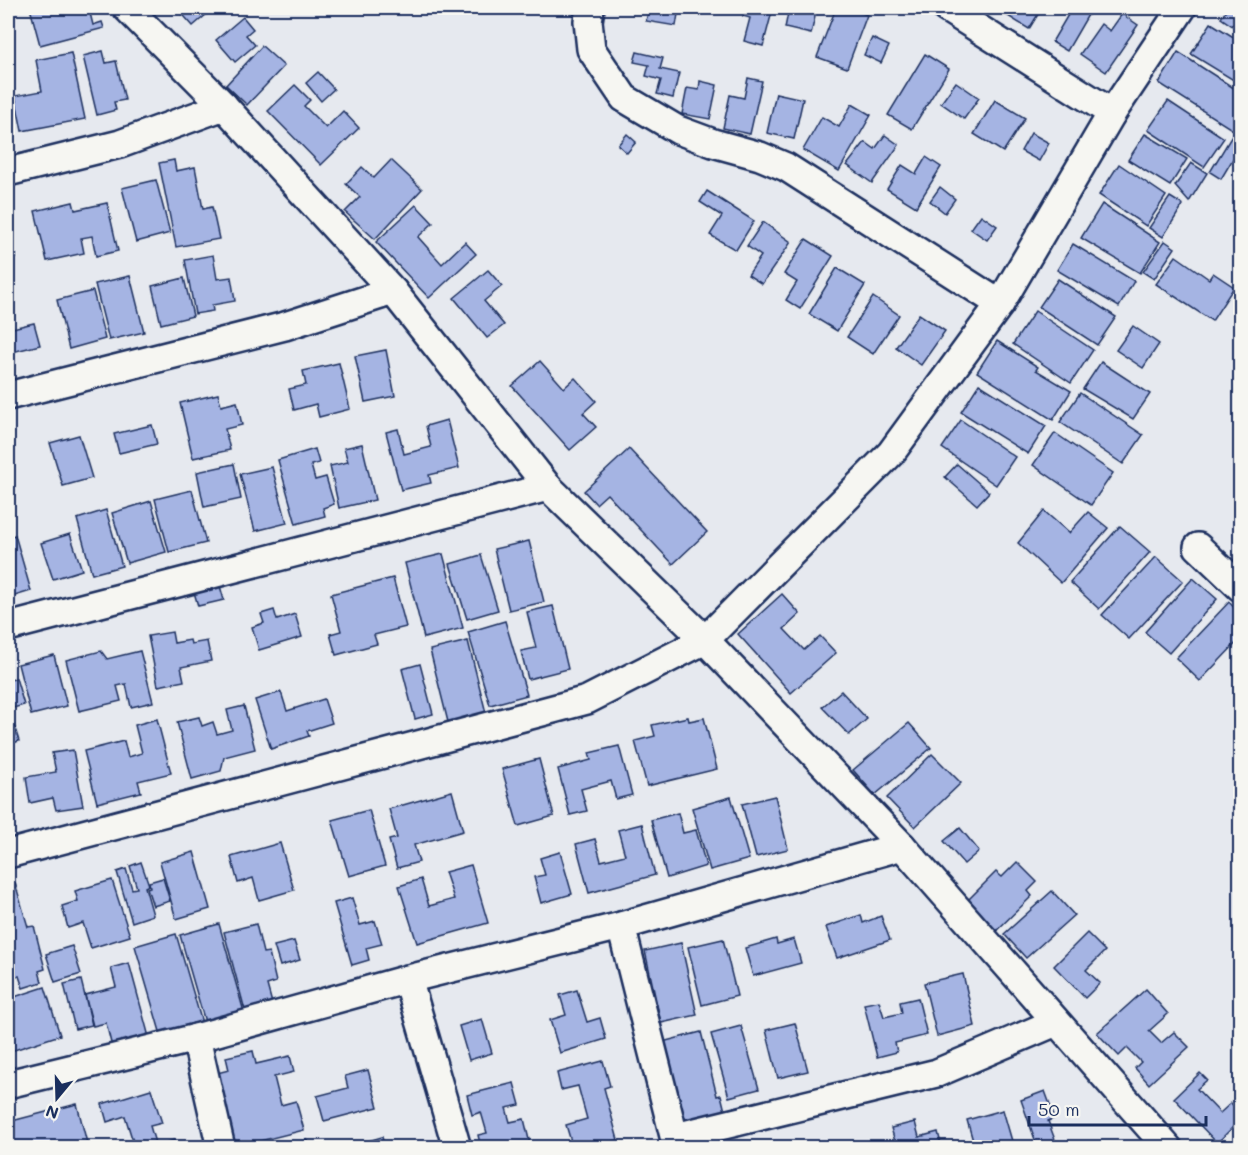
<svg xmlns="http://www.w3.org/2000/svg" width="1248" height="1155" viewBox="0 0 1248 1155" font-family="Mali,sans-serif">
	<rect width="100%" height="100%" fill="#e6e9ef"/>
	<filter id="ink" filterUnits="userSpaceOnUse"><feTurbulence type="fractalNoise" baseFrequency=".0167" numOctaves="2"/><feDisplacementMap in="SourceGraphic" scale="12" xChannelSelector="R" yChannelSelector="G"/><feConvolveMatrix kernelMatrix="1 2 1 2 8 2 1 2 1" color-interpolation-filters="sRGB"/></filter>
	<g filter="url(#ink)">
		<g fill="#a5b4e3" stroke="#1b2f5e" stroke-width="1.5">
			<polygon points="30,8 82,8 83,11 89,9 93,25 102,22 104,28 40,45"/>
			<polygon points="177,8 214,8 193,26"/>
			<polygon points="649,8 679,8 676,26 646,21"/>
			<polygon points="746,8 773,8 763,46 744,41 750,18 743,16"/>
			<polygon points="789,8 817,8 811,34 785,28"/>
			<polygon points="836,8 849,8 867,15 847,68 817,57"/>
			<polygon points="1002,8 1042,8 1029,29 1000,11"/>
			<polygon points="1072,8 1092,8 1067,51 1052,42"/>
			<polygon points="1228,8 1240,8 1240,31 1221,18"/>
			<polygon points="695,9 695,8 715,8 713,13"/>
			<polygon points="1122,14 1138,25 1106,72 1080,54 1101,24 1110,31"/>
			<polygon points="243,17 253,29 246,35 255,45 235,62 216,40"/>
			<polygon points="1211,23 1240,41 1240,84 1191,54"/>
			<polygon points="872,38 889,46 881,63 864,55"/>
			<polygon points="262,46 284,66 247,105 226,85"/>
			<polygon points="103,51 106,63 116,61 125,100 114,102 116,110 97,115 83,56"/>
			<polygon points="637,52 663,58 660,69 679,73 673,98 657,94 661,80 646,76 649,65 634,62"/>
			<polygon points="1178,52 1240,92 1240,118 1233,130 1159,83"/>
			<polygon points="71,53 85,119 22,131 15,96 42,91 36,60"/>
			<polygon points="925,54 949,69 912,129 888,115"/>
			<polygon points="318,72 334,89 321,101 306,83"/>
			<polygon points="748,78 762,81 750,134 723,128 730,95 744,98"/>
			<polygon points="700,81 717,85 710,119 682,114 687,88 699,90"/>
			<polygon points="956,82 979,98 964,119 941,103"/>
			<polygon points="295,85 310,100 304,106 326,128 343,111 359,128 321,165 268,111"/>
			<polygon points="776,93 803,99 794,139 767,133"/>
			<polygon points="995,100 1025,118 1003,152 974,134"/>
			<polygon points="1168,101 1224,138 1204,167 1148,130"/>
			<polygon points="852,104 871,115 839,171 803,150 822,117 839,127"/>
			<polygon points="1031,133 1049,143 1039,161 1021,151"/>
			<polygon points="627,134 636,142 627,153 618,145"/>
			<polygon points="1145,134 1187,159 1170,186 1128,160"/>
			<polygon points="1233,134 1240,139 1240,147 1221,179 1210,172"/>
			<polygon points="885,135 899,145 872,183 847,165 865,142 875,149"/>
			<polygon points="926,157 941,167 916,207 887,189 902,165 916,174"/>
			<polygon points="174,160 176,171 195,167 203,209 212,207 219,239 176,247 159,163"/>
			<polygon points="391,160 422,189 375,239 345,212 360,197 346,184 362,167 374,178"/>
			<polygon points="1191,163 1207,173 1189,202 1175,186"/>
			<polygon points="1119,164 1166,196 1146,226 1099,195"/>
			<polygon points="156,180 170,233 136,242 122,188"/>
			<polygon points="940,187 955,199 945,213 930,201"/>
			<polygon points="707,191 754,221 736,250 710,235 722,216 700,202"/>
			<polygon points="1170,197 1183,205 1163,237 1149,228"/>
			<polygon points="73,202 75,210 107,203 118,251 96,256 92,236 81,238 84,253 47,261 35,211"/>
			<polygon points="1102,204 1160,242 1140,273 1081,238"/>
			<polygon points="416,205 433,223 418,237 442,264 465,242 476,254 429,298 376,242"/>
			<polygon points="981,215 997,226 987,240 971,229"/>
			<polygon points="763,222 791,242 762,284 748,275 761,256 747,246"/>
			<polygon points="10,233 16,258 8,260 8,234"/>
			<polygon points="806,239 833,256 800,309 786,300 797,282 784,274"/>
			<polygon points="1165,241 1175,248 1154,279 1143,272"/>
			<polygon points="1073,244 1134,281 1119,307 1057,270"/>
			<polygon points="213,255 217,279 231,277 235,301 212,305 213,311 195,314 185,260"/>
			<polygon points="1176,256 1209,279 1213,273 1234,287 1212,321 1156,284"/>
			<polygon points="837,268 865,285 837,331 809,314"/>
			<polygon points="488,270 502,286 484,301 504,325 487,338 454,298"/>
			<polygon points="130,276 144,332 109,340 95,284"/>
			<polygon points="184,278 193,316 161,324 152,286"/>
			<polygon points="1058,279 1116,317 1097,345 1039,307"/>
			<polygon points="93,291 105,339 69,349 57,300"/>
			<polygon points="873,297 899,315 873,354 847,337"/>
			<polygon points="1035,311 1093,350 1071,383 1013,344"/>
			<polygon points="919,314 945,331 921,365 896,347"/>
			<polygon points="34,323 40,345 8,353 8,329"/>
			<polygon points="1133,326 1159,344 1143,368 1116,350"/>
			<polygon points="997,341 1038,367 1036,370 1071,391 1053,420 977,372"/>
			<polygon points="386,350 395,396 365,402 355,356"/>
			<polygon points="540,361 564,388 575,378 596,401 583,413 596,427 570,450 512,386"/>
			<polygon points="1101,362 1150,394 1133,419 1083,389"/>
			<polygon points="339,363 350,409 319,417 316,404 294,410 289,389 306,385 303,371"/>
			<polygon points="979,384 1046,426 1028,454 961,412"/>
			<polygon points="1080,393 1143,435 1123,464 1060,422"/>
			<polygon points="218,394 221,406 237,402 242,425 225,429 230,450 193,458 180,403"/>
			<polygon points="447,420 459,468 429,475 431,483 401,490 386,432 398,429 404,454 431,447 426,426"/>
			<polygon points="961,420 1015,457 996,485 942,448"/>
			<polygon points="152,425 157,444 119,453 114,434"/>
			<polygon points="1055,433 1113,473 1091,505 1033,465"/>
			<polygon points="79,435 92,478 63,486 50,443"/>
			<polygon points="362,444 375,500 339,508 330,466 348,462 344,448"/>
			<polygon points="315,449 319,463 311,465 315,480 326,477 334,504 323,508 325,516 296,524 278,460"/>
			<polygon points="629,449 707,532 673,564 607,494 596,504 584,491"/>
			<polygon points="234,464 241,499 204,507 197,472"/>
			<polygon points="957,464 989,492 977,505 945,477"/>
			<polygon points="272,467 287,523 255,531 240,474"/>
			<polygon points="192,490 206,543 169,552 155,499"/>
			<polygon points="151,501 166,552 127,563 112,513"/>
			<polygon points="106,510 122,566 92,574 77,519"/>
			<polygon points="1044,511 1069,533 1088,512 1108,528 1061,583 1018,543"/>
			<polygon points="1120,526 1150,552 1099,609 1070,582"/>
			<polygon points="70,534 82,570 53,579 41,543"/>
			<polygon points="15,535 31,591 8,598 8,537"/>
			<polygon points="529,541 544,602 509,610 494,549"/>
			<polygon points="443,554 463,628 424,638 405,563"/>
			<polygon points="481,555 498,610 467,619 450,564"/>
			<polygon points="1156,557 1183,581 1129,639 1102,615"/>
			<polygon points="393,578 406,627 374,635 377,644 336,655 330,634 341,631 331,594"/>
			<polygon points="1193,578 1217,599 1169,653 1145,632"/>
			<polygon points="220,586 224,600 198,606 194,592"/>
			<polygon points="782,594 800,614 784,629 804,650 820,636 836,653 791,693 738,634"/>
			<polygon points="1229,602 1240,614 1240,639 1200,681 1176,658"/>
			<polygon points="553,606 568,669 528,679 521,651 536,648 527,612"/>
			<polygon points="274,610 277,620 295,614 302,637 259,650 252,627 264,623 261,614"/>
			<polygon points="505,621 527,695 490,705 468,632"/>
			<polygon points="172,632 174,643 190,640 191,644 207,641 211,661 181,667 184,681 158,686 148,636"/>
			<polygon points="468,641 486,713 448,722 430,650"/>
			<polygon points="101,651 107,659 140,651 153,702 131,707 126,684 117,686 121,701 79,711 66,660"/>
			<polygon points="54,655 67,706 31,715 18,664"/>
			<polygon points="420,664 433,714 415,719 402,669"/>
			<polygon points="16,678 24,705 9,709 19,741 8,745 8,681"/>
			<polygon points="841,691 867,719 849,735 822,707"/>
			<polygon points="281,692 287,711 324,699 332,723 307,731 309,736 271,749 255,700"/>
			<polygon points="244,706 255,749 224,757 221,771 192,779 177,722 199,717 202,726 213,722 217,734 232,730 227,710"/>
			<polygon points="688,717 689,721 704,718 717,769 647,786 635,741 655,736 652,725"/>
			<polygon points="157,719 171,773 138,781 141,792 97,803 84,751 124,741 128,757 142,753 135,725"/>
			<polygon points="909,723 931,748 875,795 853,770"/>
			<polygon points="619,746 632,795 616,799 611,781 581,789 587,811 570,815 558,769 591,760 589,753"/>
			<polygon points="73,750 83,806 56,810 53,798 30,803 26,777 56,772 52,753"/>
			<polygon points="932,754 961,783 915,827 887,798"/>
			<polygon points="539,759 554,816 518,826 502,769"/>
			<polygon points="452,791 463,831 414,845 419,862 397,868 389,840 397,838 389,809"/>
			<polygon points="775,796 788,849 756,857 742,804"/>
			<polygon points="731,797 749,859 710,870 692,808"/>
			<polygon points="369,810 385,866 349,876 332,820"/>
			<polygon points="678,813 683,833 696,830 706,866 667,878 651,820"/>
			<polygon points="642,824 655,875 589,893 576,844 595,839 601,861 625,855 618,830"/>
			<polygon points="960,828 979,851 964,864 944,841"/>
			<polygon points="280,843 294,890 259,900 253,878 238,883 231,857"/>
			<polygon points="194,852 210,909 176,919 160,862"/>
			<polygon points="560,852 572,894 541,903 534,877 545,875 540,858"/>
			<polygon points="141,862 149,885 145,887 153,915 132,922 117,872 126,869 132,889 137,888 130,866"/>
			<polygon points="1017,862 1037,882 1028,891 1032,896 992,935 962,906 996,872 1002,877"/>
			<polygon points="471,865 488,923 417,943 399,886 421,879 429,906 454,899 445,872"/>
			<polygon points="163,878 170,901 153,906 147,888 150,887 149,882"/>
			<polygon points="112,880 130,936 91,948 83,923 68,928 62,906 78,901 75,891"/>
			<polygon points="15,883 28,927 34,926 45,969 39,971 42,982 23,988 19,976 8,979 8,885"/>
			<polygon points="1052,891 1074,915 1026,958 1004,934"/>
			<polygon points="352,898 360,925 375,921 382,944 366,948 369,960 352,965 334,903"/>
			<polygon points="861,915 863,923 881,916 890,940 837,958 826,927"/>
			<polygon points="219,924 244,1012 205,1022 180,935"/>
			<polygon points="256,924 263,953 269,952 276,982 267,985 273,1007 246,1014 224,932"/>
			<polygon points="1087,933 1105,951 1086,970 1100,983 1085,998 1054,966"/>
			<polygon points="176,934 202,1023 161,1035 135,946"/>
			<polygon points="723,939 737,996 702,1005 688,947"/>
			<polygon points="776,939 777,944 794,939 801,963 753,976 745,948"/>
			<polygon points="294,941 300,960 280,966 274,946"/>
			<polygon points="681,943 697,1015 661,1023 645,951"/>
			<polygon points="72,946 81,974 55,982 46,954"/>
			<polygon points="129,963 149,1037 112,1047 106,1023 93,1026 85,995 116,987 111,968"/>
			<polygon points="963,974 975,1026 937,1036 924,983"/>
			<polygon points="81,980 92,1025 75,1029 64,984"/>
			<polygon points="45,987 60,1035 8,1052 8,999"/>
			<polygon points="1146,989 1168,1014 1149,1031 1161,1043 1174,1032 1189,1047 1149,1084 1135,1068 1141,1062 1127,1048 1119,1056 1097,1033"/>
			<polygon points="577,990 587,1022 600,1018 606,1039 560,1053 550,1020 566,1015 560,995"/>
			<polygon points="918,998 927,1035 895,1043 897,1052 877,1057 864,1004 879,1001 884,1017 902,1013 900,1002"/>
			<polygon points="482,1019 492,1053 469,1060 459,1026"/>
			<polygon points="795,1023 808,1071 778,1078 766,1030"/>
			<polygon points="741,1026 759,1089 729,1097 711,1034"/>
			<polygon points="701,1032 717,1096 721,1095 725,1111 683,1122 662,1042"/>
			<polygon points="253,1051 256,1064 290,1056 294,1072 274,1077 281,1105 296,1101 304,1130 236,1147 217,1073 229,1070 226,1057"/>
			<polygon points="603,1061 610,1086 604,1088 618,1140 589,1148 573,1148 566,1125 587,1119 578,1086 561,1090 557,1073"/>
			<polygon points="368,1070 378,1107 324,1121 317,1096 348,1088 345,1076"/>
			<polygon points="1200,1073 1207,1080 1197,1089 1220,1113 1231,1103 1240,1113 1240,1120 1217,1143 1174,1098"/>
			<polygon points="514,1083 520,1105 506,1108 510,1122 524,1119 531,1148 481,1148 478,1135 487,1133 481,1112 472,1115 467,1095"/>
			<polygon points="151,1089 162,1123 150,1126 155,1143 135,1148 125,1116 107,1122 102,1104"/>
			<polygon points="1045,1091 1055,1118 1048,1121 1058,1148 1038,1148 1021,1100"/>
			<polygon points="77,1104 87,1143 68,1148 30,1148 29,1143 14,1147 8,1122"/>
			<polygon points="1003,1110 1014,1148 975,1148 967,1120"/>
			<polygon points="915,1122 919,1137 938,1132 942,1148 897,1148 891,1128"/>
			<polygon points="382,1137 385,1148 362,1148 361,1143"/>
			<polygon points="174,1140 177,1148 150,1148"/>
			<polygon points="307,1140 309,1148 281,1148"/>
		</g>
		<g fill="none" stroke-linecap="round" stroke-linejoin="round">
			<g stroke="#1b2f5e" stroke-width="32">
				<g id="street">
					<polyline points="127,8 224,106 393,291 548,487 705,640 902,846 1168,1148"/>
					<polyline points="590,8 588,21 591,49 624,98 678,130 713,143 760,156 786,167 1000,304"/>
					<polyline points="946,8 1112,113"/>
					<polyline points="8,172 120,144 224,106"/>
					<polyline points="8,396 285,326 393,291"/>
					<polyline points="1198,547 1240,587"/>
					<polyline points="8,627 548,487"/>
					<polyline points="8,854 587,700 705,640 891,453 1000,304 1112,113 1182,8"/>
					<polyline points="621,926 677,1148"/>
					<polyline points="408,979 457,1148"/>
					<polyline points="196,1038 221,1148"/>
					<polyline points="8,1084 196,1038 408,979 621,926 902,846"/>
					<polyline points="675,1137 937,1073 1056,1022"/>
				</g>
			</g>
			<use href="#street" stroke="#f6f6f2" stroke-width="27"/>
		</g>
	</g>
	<rect width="1248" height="1155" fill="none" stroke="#f6f6f2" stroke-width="30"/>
	<rect x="15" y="15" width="1218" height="1125" fill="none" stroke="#1b2f5e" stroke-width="2" filter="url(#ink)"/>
	<g transform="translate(57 1098) rotate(199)" stroke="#f6f6f2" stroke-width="4.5" paint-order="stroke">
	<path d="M0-4.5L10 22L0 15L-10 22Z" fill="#1b2f5e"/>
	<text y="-9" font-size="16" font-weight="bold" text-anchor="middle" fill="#1b2f5e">N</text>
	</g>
	<path d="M1029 1116v9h177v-9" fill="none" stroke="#1b2f5e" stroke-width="3"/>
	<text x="1038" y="1116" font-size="18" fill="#1b2f5e" stroke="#f6f6f2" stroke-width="4.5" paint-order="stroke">50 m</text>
</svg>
